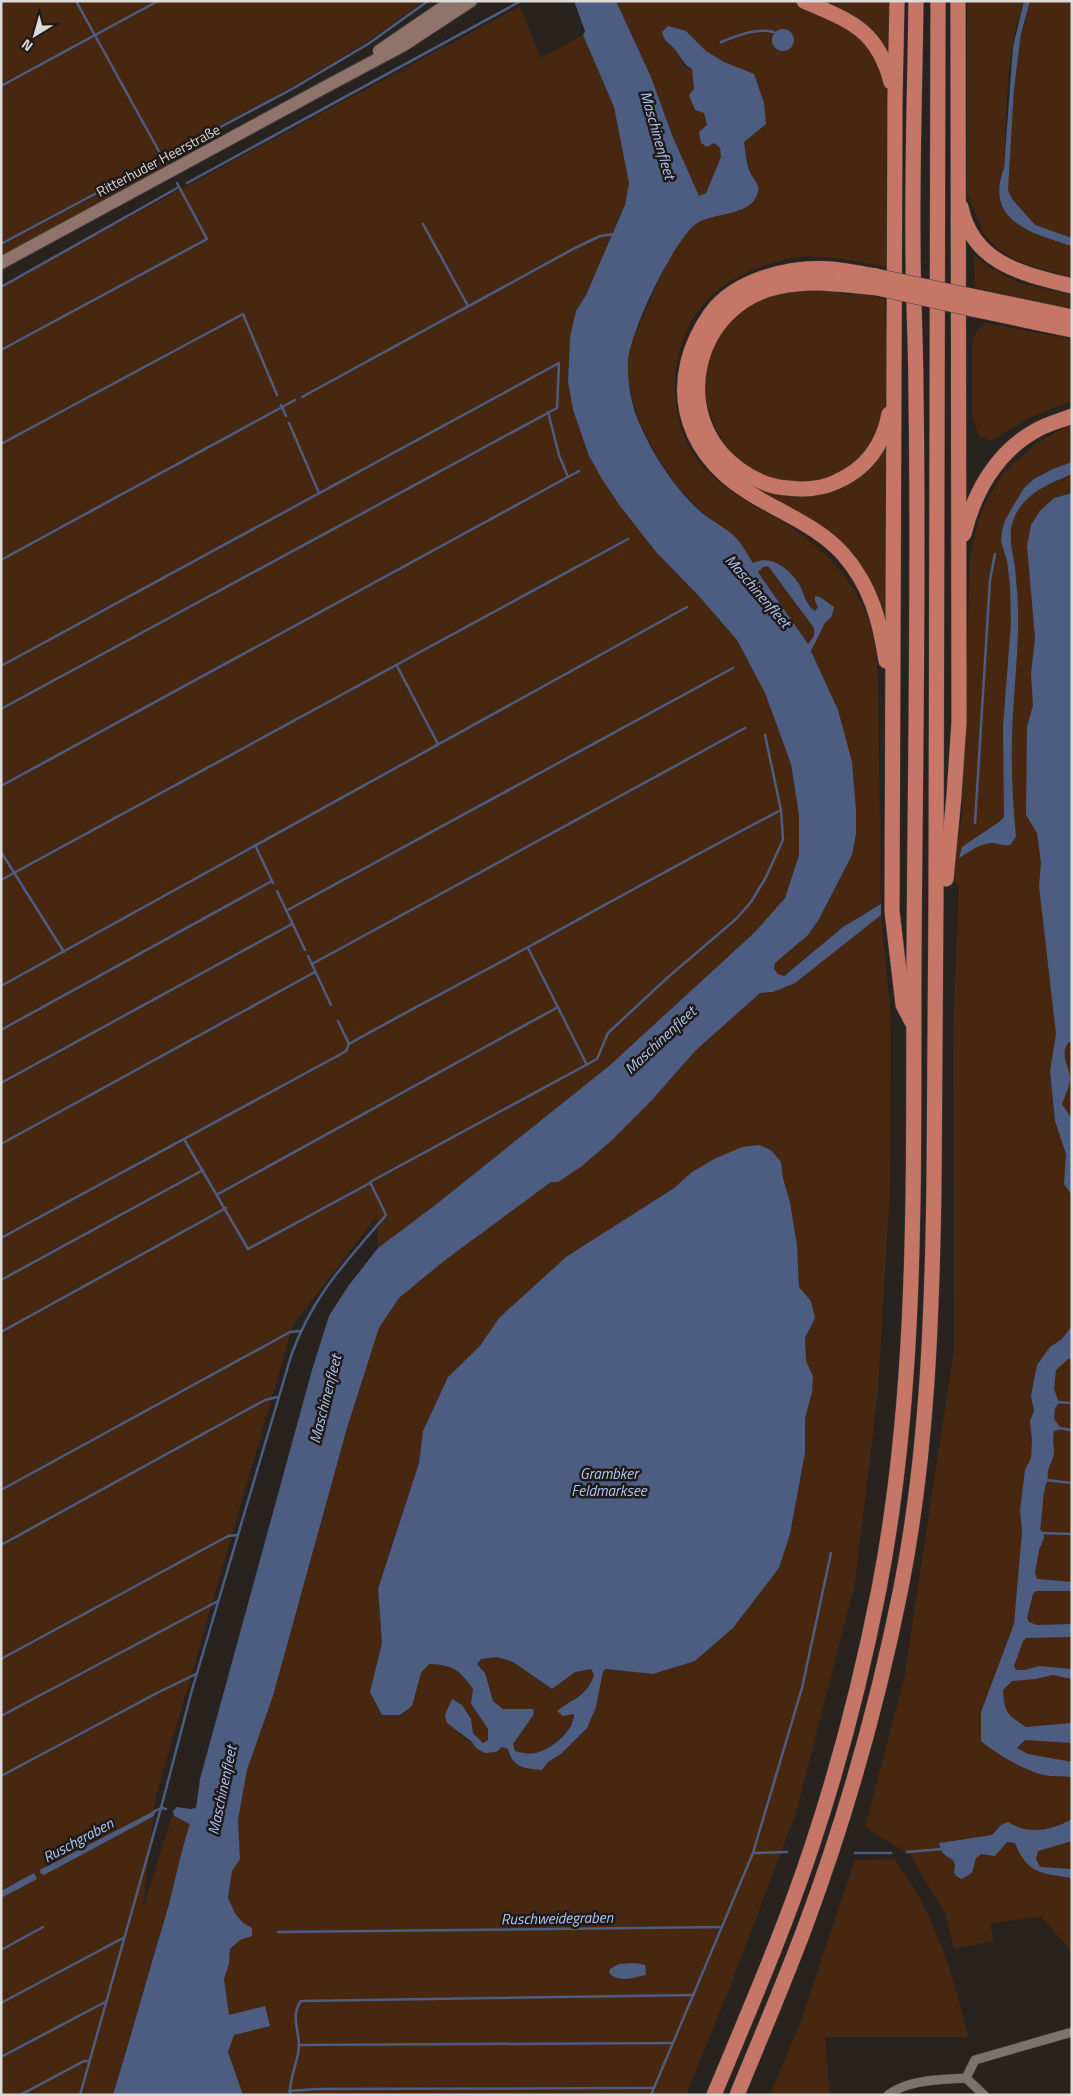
<svg xmlns="http://www.w3.org/2000/svg" width="1073" height="2096" viewBox="0 0 1073 2096" font-family="'Titillium Web',sans-serif">
	<rect width="100%" height="100%" fill="#292320"/>
	<g fill="#472710" fill-rule="evenodd">
		<polygon points="1,1 424,1 367,42 290,88 1,243"/>
		<path d="M616 1H793L829 17 867 43 885 78 887 89 886 267C857 262 823 253 792 258 765 263 735 275 714 293 671 331 664 403 691 450 710 482 744 501 776 518 824 545 866 589 875 645 877 656 877 668 878 679L881 904 843 927 783 976 778 974 774 969 775 963 808 935 819 919 852 855 838 710 811 651 825 623 832 616 834 607 820 597 815 596 818 606 815 611 811 608 799 584 785 567 753 563 734 536 702 513 675 484 655 452 638 419 628 381V360L632 343 648 304 667 262 686 234 696 224 709 217 734 212 757 183 750 171 744 142 766 124 724 62 706 51 686 31 665 42 676 50 683 65 692 69 694 89 714 142 720 147 721 157 706 193 699 196 672 135 651 77Z"/>
		<polygon points="816,1 890,1 890,61"/>
		<path d="M967 1H1024C1005 51 1007 115 1004 167L1009 171 1014 89 1019 48 1029 2 1072 1V277L1024 264 1007 255 995 247 984 234 967 193Z"/>
		<polygon points="520,6 541,58 583,35 614,107 629,183 625,205 586,295 576,311 570,337 568,382 573,410 589,456 602,479 620,506 656,552 698,595 737,640 765,693 791,764 799,815 799,855 785,898 755,932 609,1066 434,1206 378,1248 377,1216 293,1325 156,1796 143,1908 172,1816 191,1823 184,1842 175,1883 113,2095 1,2095 1,286"/>
		<polygon points="160,161 165,170 1,259 1,246"/>
		<polygon points="974,256 989,267 1019,283 1072,295 1072,309 975,288"/>
		<path d="M823 290 849 295 858 292 885 300C885 335 891 397 880 429 873 450 858 465 838 475 819 485 797 485 776 479 769 476 761 475 754 472 738 464 725 446 717 430 709 414 704 397 704 379 702 337 744 301 782 293 795 290 810 291 823 290Z"/>
		<polygon points="985,323 1072,339 1072,401 1029,418 991,441 979,436 972,416 972,341 976,332"/>
		<polygon points="1072,426 1072,1956 1065,1944 1041,1916 990,1924 994,1941 954,1949 945,1913 910,1855 865,1827 904,1679 954,1349 953,1026 959,886 954,881 953,865 962,818 970,555 978,523 986,501 1005,471 1037,443 1064,428"/>
		<polygon points="887,438 888,638 868,583 730,470 827,490"/>
		<polygon points="768,566 814,628 814,636 808,644 758,571 763,567"/>
		<path d="M881 915 891 1018 890 1190 878 1391 855 1583 796 1813 730 1987 686 2095H243L228 2052 234 2035 269 2026 229 2015 224 1979 229 1964 230 1949 252 1928 242 1923 236 1915 228 1898 232 1871 240 1859 238 1820 247 1770 273 1696 347 1428 379 1328 399 1298 444 1261 551 1182H558L582 1166 610 1142 652 1100 695 1051 739 1010 760 993 773 992 842 945ZM781 1162 783 1178 790 1202 797 1245 799 1287 811 1301 815 1318 805 1338 806 1361 810 1369 812 1392 805 1419V1453L790 1534 779 1568 733 1628 695 1661 653 1674 606 1669 602 1671 596 1707 562 1753 548 1762 510 1759 508 1749 502 1746 496 1752 485 1753 459 1734 462 1705 471 1719 473 1733 483 1743 488 1740V1729L471 1704 473 1689C459 1670 454 1665 429 1664L421 1672 411 1706 400 1715 376 1665 382 1643 378 1589 419 1463 423 1431 448 1377 480 1346 499 1318 566 1257 674 1188 692 1172Z"/>
		<path d="M497 1657 513 1662 552 1688 575 1672 591 1669 594 1675C586 1697 574 1698 558 1711L563 1716 574 1714C573 1732 545 1756 527 1754 523 1753 519 1752 515 1751L513 1744 534 1714 533 1709H503L493 1701 489 1687 477 1664 481 1659Z"/>
		<path d="M894 1859C902 1871 911 1882 918 1895 942 1938 957 1989 968 2037H825L830 2095H770L800 2023 855 1860Z"/>
	</g>
	<g fill="#4c5d81" fill-rule="evenodd">
		<path d="M574 1H616L651 77 672 135 699 196 706 193 721 157 720 148 714 143 707 147 701 143 699 132 707 125 704 113 695 110 689 95 694 89 692 69C683 64 682 59 676 51 670 42 665 44 662 32L668 26 686 31 706 51 724 62 754 74 764 103 766 124 744 142C746 152 746 163 750 172 753 179 760 184 758 192 751 218 714 211 696 224 673 241 630 332 628 361 627 380 631 403 638 420 652 454 675 489 702 513 712 521 724 527 733 535 741 542 747 554 753 563 772 554 788 568 799 584 804 592 806 606 815 611L818 607 815 601V596L820 597 834 607 832 616 825 623 811 651 838 710 852 762 856 810V834L852 855 819 919 808 935 775 963 774 969 778 974 784 976 843 927 881 904V915L795 983 773 992 760 993 695 1051 652 1100 610 1142 582 1166 558 1182H551L444 1261 399 1298 379 1328 347 1428 273 1696 247 1770 238 1820 240 1859 232 1871 228 1898 236 1915 243 1923 252 1928V1936L240 1940 230 1949 229 1964 224 1979 229 2015 265 2006 270 2026 234 2035 228 2052 243 2095H113C132 2032 150 1968 169 1904 176 1878 181 1850 190 1824L174 1816 173 1811 177 1807 190 1809 196 1808 200 1779 312 1370 329 1316 349 1285 378 1248 434 1206 609 1066 755 932 785 898 799 855V815L791 764 765 693 737 640 698 595 656 552 620 506 602 479 589 456 573 410 568 382 570 337 576 311 586 295 625 205 629 183 614 107 583 35 585 31ZM768 566 814 628V636L808 644 758 572 763 567Z"/>
		<path d="M1024 1H1030L1021 34 1014 89 1008 190 1012 199 1035 225 1072 238V246C1031 233 984 221 1004 168L1013 47Z"/>
		<circle cx="783" cy="40" r="11"/>
		<path d="M1072 462V474C1051 483 1029 491 1017 512 1006 531 1012 548 1015 567 1016 575 1016 583 1017 590 1021 640 1013 689 1012 738 1011 771 1013 804 1016 837L1010 845C1003 846 1000 844 994 843 981 842 969 852 959 858L962 847 999 822 1004 817 1003 726 1011 623 1010 586 1007 561 1001 541 1002 531 1005 520 1024 488 1034 479 1053 469Z"/>
		<path d="M1072 493V1040C1058 1049 1068 1065 1070 1077 1070 1086 1065 1096 1062 1104L1072 1119V1195L1064 1184 1066 1154 1055 1121 1050 1071 1056 1034 1039 886 1041 863 1037 833 1026 815 1027 727 1033 705 1031 674 1035 638 1027 546 1031 525 1040 511 1054 498Z"/>
		<path d="M759 1145 771 1150 781 1162 783 1178 790 1202 797 1245 799 1287 811 1301 815 1318 805 1338 806 1361 813 1376 812 1392 805 1419V1453L790 1534 779 1568 733 1628 695 1661 653 1674 606 1669 603 1671 596 1707 587 1728 562 1753 548 1762 542 1770C525 1769 512 1767 508 1749L502 1747 496 1752 485 1753 477 1749 471 1741 447 1723 445 1715 452 1699 462 1705 471 1719 473 1733 483 1743 488 1740V1729L471 1704 473 1689C459 1670 454 1665 429 1664L421 1673 412 1706 400 1715H382L370 1692 382 1643 378 1589 419 1463 423 1431 448 1377 480 1346 499 1318 566 1257 674 1188 692 1172 714 1159 742 1147ZM497 1657 513 1662 552 1689 575 1672 591 1669 594 1675C587 1696 574 1698 557 1711L563 1716 574 1714C574 1730 554 1747 539 1752 530 1755 523 1753 515 1751L513 1744 534 1714 533 1709H503L493 1701 485 1673 477 1664 481 1659Z"/>
		<path d="M1072 1326V1359H1068L1056 1370 1054 1389 1059 1403 1055 1408 1054 1419 1060 1427 1059 1430 1054 1431C1052 1439 1054 1444 1054 1452 1053 1463 1046 1467 1048 1480 1042 1488 1043 1517 1040 1529L1043 1533 1044 1538 1039 1550 1035 1573 1037 1579 1072 1582V1591H1036L1033 1594 1027 1618 1029 1622 1037 1625 1072 1624V1637L1026 1638 1023 1641 1014 1666 1016 1670H1025L1039 1666 1072 1669V1679L1053 1675 1035 1679 1012 1681 1003 1690C1004 1713 1008 1715 1026 1727L1072 1723V1743L1025 1740 1017 1748 1028 1754 1072 1762V1777C1063 1776 1053 1777 1044 1775 1023 1770 997 1754 981 1741V1712L1014 1624 1022 1531 1020 1510 1025 1470 1031 1458 1032 1440 1030 1421 1034 1411 1031 1396 1037 1365 1050 1347 1062 1339Z"/>
		<polygon points="156,1810 154,1816 44,1875 41,1874 40,1870"/>
		<path d="M1072 1819V1841L1038 1851 1036 1859 1040 1867 1072 1869V1878C1042 1873 1028 1875 1015 1843L1007 1842 995 1856 981 1854 976 1858 972 1873 962 1879 956 1876 954 1872 955 1865 953 1860C945 1856 941 1853 939 1843L992 1835 1001 1825 1008 1822C1028 1835 1052 1831 1072 1819Z"/>
		<polygon points="34,1873 37,1879 1,1898 1,1891"/>
		<path d="M635 1963 645 1965 646 1975C633 1978 619 1983 609 1973L610 1969 619 1964Z"/>
	</g>
	<g fill="none" stroke-linecap="round" stroke-linejoin="round">
		<g stroke="#4c5d81" stroke-width="2.5">
			<polyline points="76,1 166,164"/>
			<path d="M721 42C739 35 755 28 774 32"/>
			<polyline points="1,86 158,1"/>
			<polyline points="187,183 521,1"/>
			<polyline points="423,224 468,306"/>
			<polyline points="1,244 292,89 368,44 428,1"/>
			<polyline points="1,287 179,187"/>
			<polyline points="1,350 207,239 177,183"/>
			<polyline points="302,397 575,248 600,236 615,234"/>
			<polyline points="281,405 286,416"/>
			<polyline points="548,412 559,455 568,477"/>
			<polyline points="289,423 319,493"/>
			<polyline points="1,444 243,314 277,395"/>
			<polyline points="1,560 295,400"/>
			<polyline points="1,666 559,363 557,408 1,709"/>
			<polyline points="397,666 438,744"/>
			<polyline points="1,786 579,471"/>
			<polyline points="975,823 990,580 995,554"/>
			<polyline points="255,845 273,883"/>
			<polyline points="1,852 64,952"/>
			<polyline points="1,880 628,539"/>
			<polyline points="277,891 305,950"/>
			<polyline points="286,911 733,668"/>
			<polyline points="528,948 587,1065"/>
			<polyline points="308,956 331,1005"/>
			<polyline points="312,964 745,728"/>
			<polyline points="1,986 687,607"/>
			<polyline points="338,1021 349,1044"/>
			<polyline points="1,1030 272,881"/>
			<polyline points="1,1083 292,924"/>
			<polyline points="184,1139 248,1249 370,1183"/>
			<polyline points="1,1144 315,972"/>
			<polyline points="218,1194 558,1007"/>
			<path d="M1 1238 341 1054 346 1051 349 1044C409 1010 470 979 530 946 614 900 697 854 781 810"/>
			<polyline points="1,1280 203,1170"/>
			<polyline points="1,1332 226,1208"/>
			<polyline points="1056,1402 1072,1403"/>
			<polyline points="1058,1428 1072,1430"/>
			<polyline points="1045,1480 1072,1483"/>
			<polyline points="1,1490 281,1337 290,1332 300,1331"/>
			<polyline points="1041,1533 1072,1534"/>
			<polyline points="1,1545 265,1400 277,1397"/>
			<polyline points="1,1659 228,1536 237,1535"/>
			<polyline points="1,1716 218,1601"/>
			<polyline points="1,1776 157,1693 196,1674"/>
			<polyline points="153,1812 161,1808 166,1809"/>
			<polyline points="907,1852 942,1849"/>
			<polyline points="753,1853 802,1688 831,1553"/>
			<polyline points="855,1853 891,1853"/>
			<polyline points="278,1932 722,1927"/>
			<polyline points="1,1950 43,1927"/>
			<polyline points="1,2003 123,1938"/>
			<polyline points="299,2045 673,2043"/>
			<polyline points="1,2057 107,2001"/>
			<polyline points="289,2091 317,2089 654,2088"/>
			<polyline points="20,2095 84,2061 89,2061"/>
			<path d="M80 2095 161 1808 192 1690 291 1356C312 1296 346 1262 386 1215L370 1182 597 1059 608 1033 667 978 736 919 751 902 765 879 783 840 781 810 765 735"/>
			<path d="M290 2095C289 2077 299 2061 299 2044 298 2028 291 2015 301 2001L694 1995"/>
			<polyline points="651,2095 753,1853 787,1852"/>
		</g>
		<g stroke="#433e3b" stroke-width="10">
			<g id="minor">
				<polyline points="966,2078 975,2060 1072,2032"/>
				<path d="M888 2095C909 2079 940 2080 966 2078L984 2095"/>
			</g>
		</g>
		<g stroke="#433e3b" stroke-width="14">
			<g id="secondary">
				<polyline points="379,51 452,1"/>
				<polyline points="1,263 329,85 404,45 471,1"/>
			</g>
		</g>
		<g stroke="#433e3b" stroke-width="16">
			<g id="motorway">
				<path d="M804 1C850 21 877 29 891 82"/>
				<polyline points="897,1 895,99 892,911 903,1005 912,1022"/>
				<path d="M961 207C973 264 1023 274 1072 286"/>
				<path d="M876 276C862 274 846 270 831 269 791 266 736 279 711 313 665 378 680 450 748 492 779 512 818 526 843 554 871 586 880 621 886 661"/>
				<path d="M877 288C843 285 811 279 778 287 693 305 668 418 739 469 754 480 769 487 788 488 804 490 821 489 836 482 866 469 883 446 889 414"/>
				<polyline points="972,296 1072,317"/>
				<polyline points="972,309 1072,330"/>
				<path d="M964 534C974 492 997 452 1035 431 1046 424 1060 421 1072 416"/>
				<polyline points="946,879 954,796 959,722 958,1"/>
				<path d="M714 2095C748 2013 784 1931 812 1846 840 1762 862 1676 879 1589 919 1382 913 1171 914 961 915 773 919 584 916 396 916 346 913 296 913 247 912 165 915 83 916 1"/>
				<path d="M737 2095C760 2039 784 1983 805 1927 846 1817 878 1703 901 1588 927 1456 932 1320 934 1185 935 1089 936 993 936 897 936 599 935 300 938 1"/>
			</g>
		</g>
		<use href="#minor" stroke="#7a736f" stroke-width="9"/>
		<use href="#secondary" stroke="#90746c" stroke-width="12"/>
		<use href="#motorway" stroke="#c57666" stroke-width="15"/>
		<g stroke="#433e3b" stroke-width="16" stroke-linecap="butt">
			<g id="motorway-bridge">
				<polyline points="876,276 972,296"/>
				<polyline points="877,288 972,309"/>
			</g>
		</g>
		<use href="#motorway-bridge" stroke="#c57666" stroke-width="15"/>
	</g>
	<g text-anchor="middle" dominant-baseline="central" stroke-width="5" stroke-linejoin="round" paint-order="stroke">
		<g font-size="14" fill="#dedad8" stroke="#1f1a17">
			<text transform="translate(158 160) rotate(-28)">Ritterhuder Heerstraße</text>
		</g>
		<g font-size="15" font-style="italic" fill="#b0c7f8" stroke="#1f1a17">
			<text transform="translate(658 135) rotate(74)">Maschinenfleet</text>
			<text transform="translate(758 591) rotate(49)">Maschinenfleet</text>
			<text transform="translate(660 1040) rotate(-43)">Maschinenfleet</text>
			<text transform="translate(325 1399) rotate(-76)">Maschinenfleet</text>
			<text x="609" y="1473">Grambker<tspan x="609" dy="17">Feldmarksee</tspan></text>
			<text transform="translate(222 1790) rotate(-78)">Maschinenfleet</text>
			<text transform="translate(78 1840) rotate(-28)">Ruschgraben</text>
			<text transform="translate(557 1918) rotate(-1)">Ruschweidegraben</text>
		</g>
	</g>
	<rect width="1073" height="2096" fill="none" stroke="#dedad8" stroke-width="5"/>
	<g transform="translate(35 35) rotate(217)" stroke="#1f1a17" stroke-width="4" paint-order="stroke">
	<path d="M0-4L9 19L0 12L-9 19Z" fill="#dedad8"/>
	<text y="-8" font-size="14" font-weight="bold" text-anchor="middle" fill="#dedad8">N</text>
	</g>
</svg>
